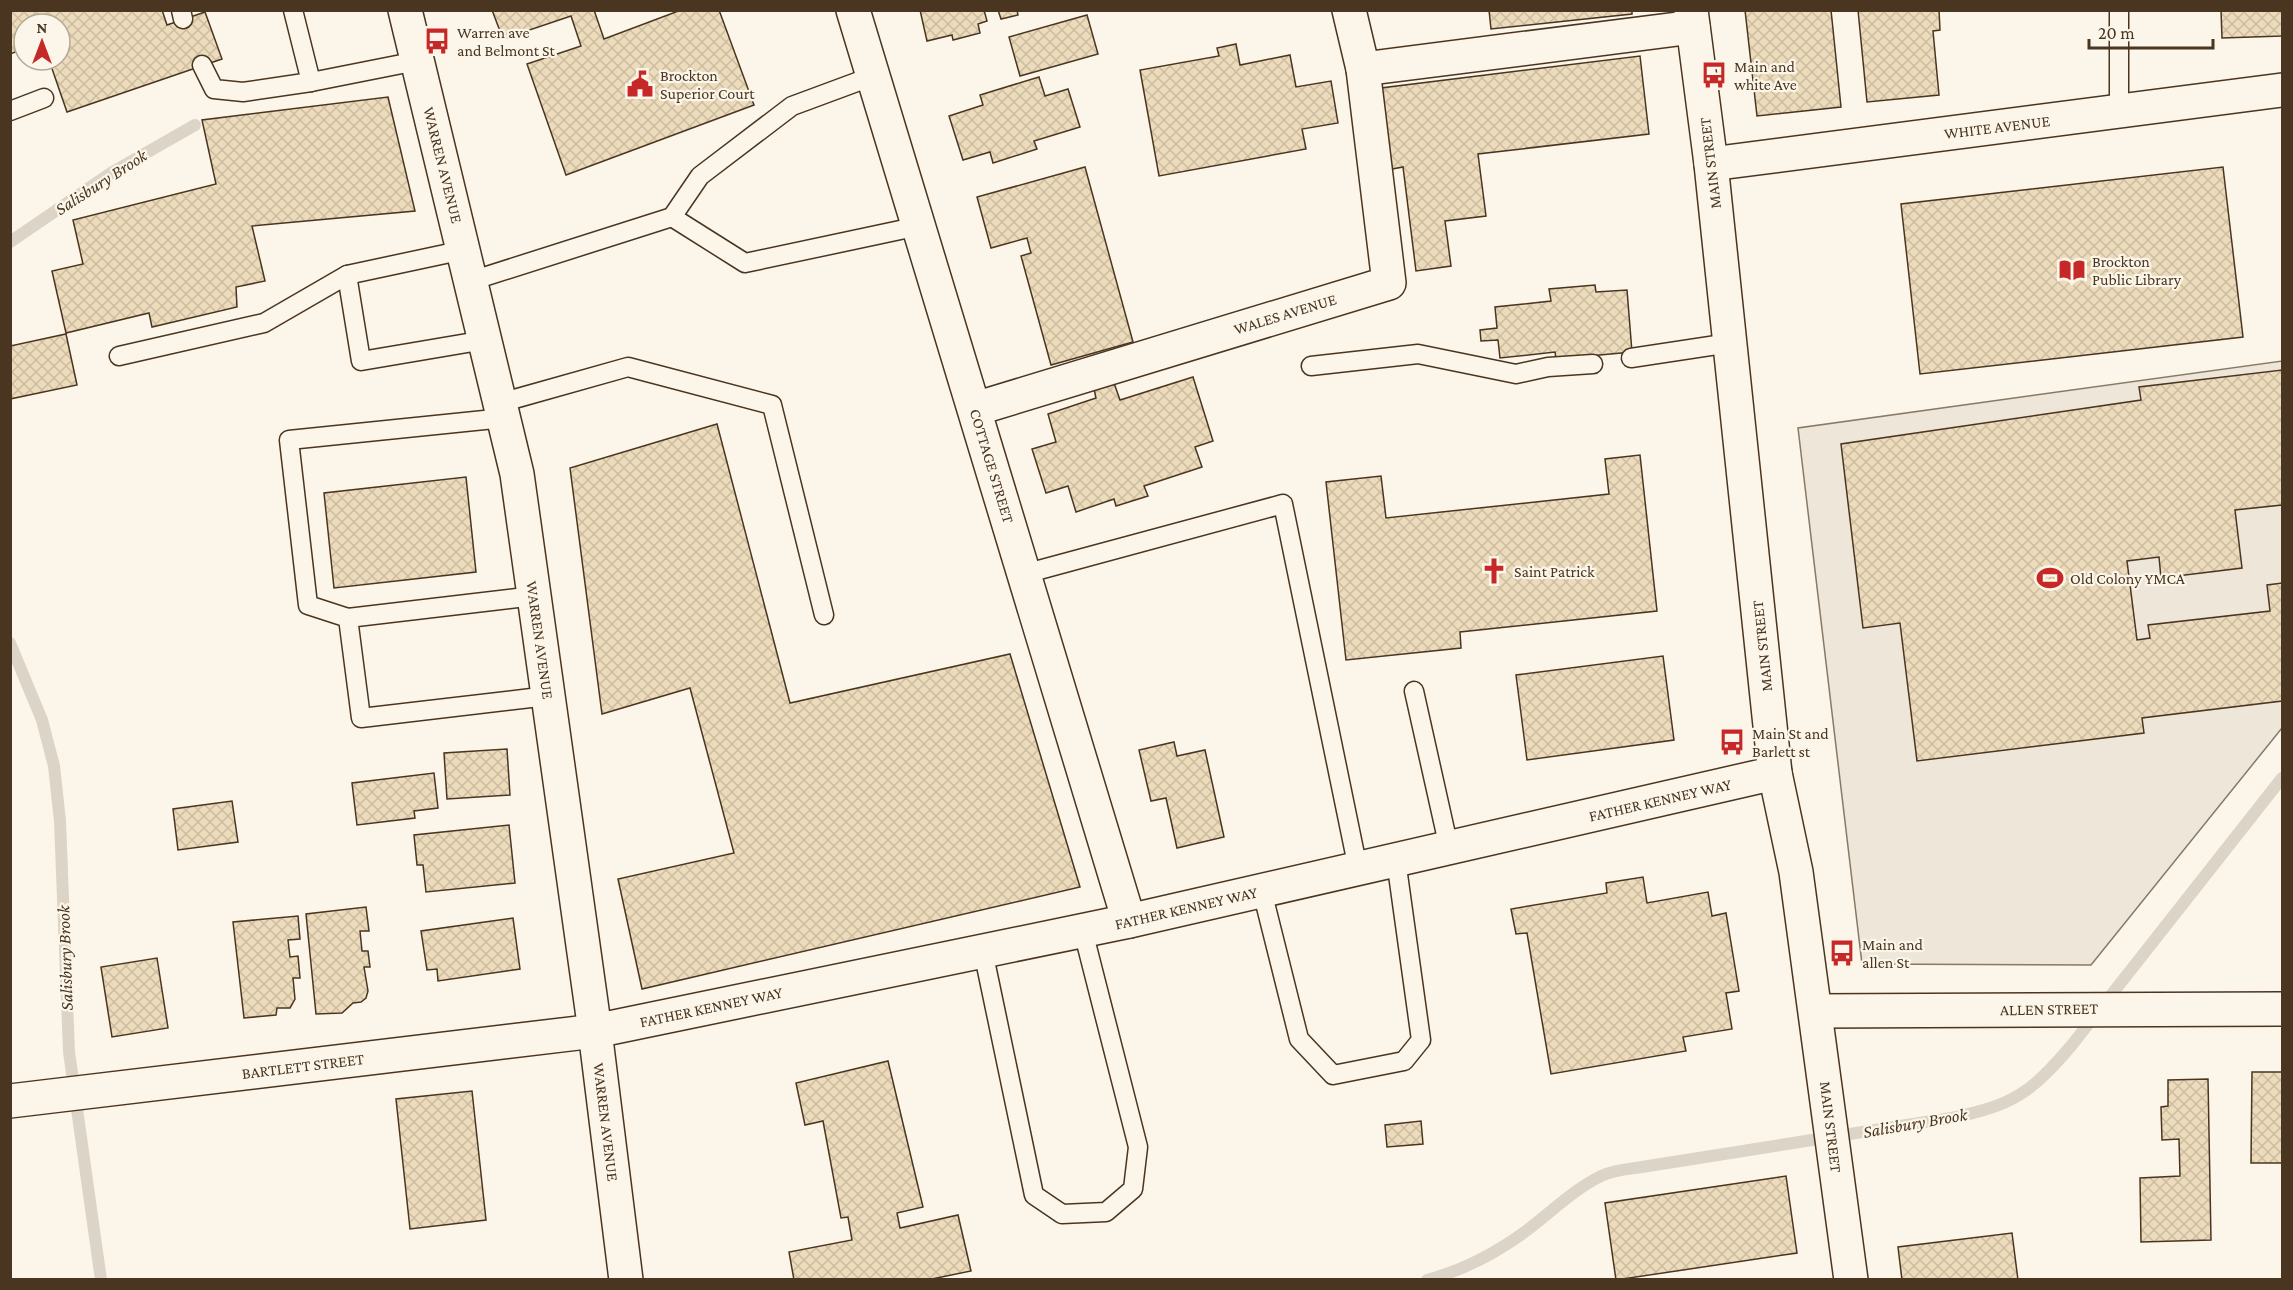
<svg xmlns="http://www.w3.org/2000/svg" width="2293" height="1290" viewBox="0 0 2293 1290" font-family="'Crimson Pro',serif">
	<defs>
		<pattern id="building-cross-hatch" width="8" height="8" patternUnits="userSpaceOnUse" patternTransform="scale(1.5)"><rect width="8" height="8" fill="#ecdcbc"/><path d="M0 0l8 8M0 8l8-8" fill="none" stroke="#ccbda1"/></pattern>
	</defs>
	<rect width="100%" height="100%" fill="#fbf6e9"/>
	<polygon fill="#ede6d9" stroke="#887966" stroke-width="1.5" points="2282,361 2282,728 2091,965 1862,964 1798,428"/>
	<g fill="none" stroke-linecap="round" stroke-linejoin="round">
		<g stroke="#dcd4c6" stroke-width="12">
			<polyline points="10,242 111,173 195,125"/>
			<polyline points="10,643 42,720 54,766 60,821 69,1052 101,1280"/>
			<path d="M1427 1280C1464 1270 1496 1253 1526 1231 1551 1212 1573 1190 1601 1176 1613 1170 1629 1169 1642 1167L1951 1118C2013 1105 2030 1094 2071 1046L2282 778"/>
		</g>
	</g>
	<g fill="url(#building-cross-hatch)" stroke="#4a3520" stroke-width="1.5">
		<polygon points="10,10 162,10 167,25 205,12 222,59 67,112 49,60 60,60 60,24 24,24 24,49 10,54"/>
		<polygon points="492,10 594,10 604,39 681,10 719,10 754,105 566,175 527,64 581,46 571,16 503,39"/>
		<polygon points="920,10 984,10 987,21 978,24 980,33 953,40 952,35 927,41"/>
		<polygon points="998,10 1017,10 1018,15 1001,19"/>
		<polygon points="1489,10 1632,10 1632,14 1491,29"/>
		<polygon points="1745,10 1831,10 1841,107 1757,116"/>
		<polygon points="1858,10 1939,10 1940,30 1933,31 1939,95 1867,102"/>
		<polygon points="2221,10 2282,10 2282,36 2222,38"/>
		<polygon points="1087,15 1098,54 1020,76 1009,37"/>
		<polygon points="1236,44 1240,65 1290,55 1296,87 1331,81 1338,123 1302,129 1306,149 1159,176 1140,70 1219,56 1217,48"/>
		<polygon points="1640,56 1649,134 1478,154 1486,216 1445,221 1451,266 1416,271 1403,167 1392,169 1381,88"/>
		<polygon points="1039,77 1045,96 1068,89 1080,127 1034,141 1037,149 993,163 990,152 963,160 949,116 983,105 980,95"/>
		<polygon points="388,97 415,211 252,226 265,281 236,287 237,307 152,327 149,313 66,333 52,271 83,264 73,220 216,184 202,120"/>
		<polygon points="1085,167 1133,342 1051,365 1021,256 1031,253 1027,238 991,248 977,197"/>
		<polygon points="2223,167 2243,337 1920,374 1901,204"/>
		<polygon points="1595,285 1596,292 1627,290 1632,352 1556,359 1555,352 1500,358 1498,340 1481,341 1480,330 1497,328 1495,307 1551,301 1549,289"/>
		<polygon points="66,334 77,385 10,399 10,346"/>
		<polygon points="2282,370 2282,505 2235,510 2242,568 2161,578 2159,557 2127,561 2137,640 2150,638 2148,625 2270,611 2267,585 2282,583 2282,701 2142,718 2144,733 1917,761 1900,623 1863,628 1841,444 2141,400 2139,387"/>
		<polygon points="1193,377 1213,441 1195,447 1202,467 1144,486 1148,496 1116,506 1114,499 1076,512 1068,486 1046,493 1032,449 1056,442 1048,414 1096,398 1094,389 1114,383 1120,400"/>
		<polygon points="717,424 790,703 1010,654 1080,887 642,989 618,879 734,853 690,688 602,714 570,468"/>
		<polygon points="1640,455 1657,611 1460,632 1461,648 1346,660 1326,482 1381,476 1386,518 1609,494 1605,459"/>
		<polygon points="466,477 476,572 334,588 324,493"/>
		<polygon points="1663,656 1674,740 1527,760 1516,675"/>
		<polygon points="1174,742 1177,756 1205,750 1224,837 1177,848 1166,798 1151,801 1139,750"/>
		<polygon points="507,749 510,795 447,799 444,753"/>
		<polygon points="434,773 438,808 414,811 415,818 357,825 352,783"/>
		<polygon points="232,801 238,842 178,850 173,809"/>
		<polygon points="509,825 515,883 426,892 423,865 417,865 414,835"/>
		<polygon points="1643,877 1647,903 1708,892 1712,916 1726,913 1739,991 1726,993 1732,1029 1683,1037 1686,1051 1551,1074 1527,933 1516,934 1511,909 1607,893 1606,883"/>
		<polygon points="366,907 369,931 360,931 362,951 368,951 370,967 364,967 368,991 366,998 361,1002 353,1003 342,1013 316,1014 306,914"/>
		<polygon points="298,916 300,939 288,940 290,957 298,956 300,978 293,978 295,999 290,1008 277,1008 276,1015 244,1018 233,922"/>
		<polygon points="513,918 520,969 438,981 437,969 427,970 421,931"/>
		<polygon points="157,958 168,1028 112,1037 101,967"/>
		<polygon points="888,1061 923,1207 897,1213 900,1228 958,1215 971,1271 927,1280 794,1280 789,1252 852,1240 848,1217 841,1218 823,1121 805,1125 796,1083"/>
		<polygon points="2252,1072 2282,1072 2282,1163 2251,1163"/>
		<polygon points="2208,1079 2211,1240 2141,1242 2140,1178 2180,1176 2179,1139 2162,1140 2161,1107 2168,1106 2168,1080"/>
		<polygon points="472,1091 486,1220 410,1229 396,1099"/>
		<polygon points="1421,1121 1423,1144 1387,1147 1385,1125"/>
		<polygon points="1786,1176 1797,1253 1616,1280 1605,1203"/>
		<polygon points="2012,1233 2018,1280 1902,1280 1898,1247"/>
	</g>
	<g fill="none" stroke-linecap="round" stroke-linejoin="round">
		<g stroke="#4a3520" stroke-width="21">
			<g id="lane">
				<polyline points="181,10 183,19"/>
				<polyline points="293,10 311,82"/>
				<polyline points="202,65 214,89 243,92 311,82 417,61"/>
				<polyline points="10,111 44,98"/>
				<polyline points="2119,111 2119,10"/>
				<polyline points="672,217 745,263 919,226"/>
				<polyline points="347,275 361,361 485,340"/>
				<polyline points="471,281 672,217 700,176 792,106 873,76"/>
				<polyline points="119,356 264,323 347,275 464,250"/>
				<polyline points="1631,358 1730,343"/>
				<polyline points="1311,366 1418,354 1516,374 1548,367 1593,364"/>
				<polyline points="500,403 628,367 772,405 824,615"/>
				<polyline points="504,418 289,440 308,605 348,618 361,718 548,696"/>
				<polyline points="1024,574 1283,504 1358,869"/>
				<polyline points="348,618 534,596"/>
				<polyline points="1414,691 1449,848"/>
				<polyline points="1262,891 1299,1039 1333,1075 1404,1061 1421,1040 1396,860"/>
				<polyline points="983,951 1034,1195 1062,1214 1106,1212 1133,1189 1138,1147 1083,931"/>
			</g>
		</g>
		<g stroke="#4a3520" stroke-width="36">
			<g id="street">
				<polyline points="853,10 1129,921"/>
				<polyline points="1363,69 1693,27"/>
				<polyline points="1711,164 2282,90"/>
				<polyline points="975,409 1389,283 1363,69 1349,10"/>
				<polyline points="1816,1011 2282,1009"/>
				<polyline points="10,1101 595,1031 1129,921 1775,773"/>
			</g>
		</g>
		<g stroke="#4a3520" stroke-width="36">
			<g id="secondary">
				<polyline points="405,10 517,474 595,1031 626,1280"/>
				<polyline points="1691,10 1711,164 1775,773 1796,872 1851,1280"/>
			</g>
		</g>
		<use href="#lane" stroke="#fbf6e9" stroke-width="18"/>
		<use href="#street" stroke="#fbf6e9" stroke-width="33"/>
		<use href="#secondary" stroke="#fbf6e9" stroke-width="33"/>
	</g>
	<defs>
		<g id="bus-bare" transform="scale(2.07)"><path d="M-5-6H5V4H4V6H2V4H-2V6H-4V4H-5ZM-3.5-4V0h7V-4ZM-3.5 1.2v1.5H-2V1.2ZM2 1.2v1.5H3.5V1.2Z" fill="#c62828" stroke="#fbf6e9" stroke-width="2.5" paint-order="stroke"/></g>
		<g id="civic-bare" transform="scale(2.07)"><path d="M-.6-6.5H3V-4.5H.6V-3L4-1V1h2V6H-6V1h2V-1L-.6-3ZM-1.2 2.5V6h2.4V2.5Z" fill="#c62828" stroke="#fbf6e9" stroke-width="2.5" paint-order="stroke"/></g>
		<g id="library-bare" transform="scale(2.07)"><path d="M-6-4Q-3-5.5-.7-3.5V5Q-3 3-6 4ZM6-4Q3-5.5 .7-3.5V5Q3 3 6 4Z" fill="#c62828" stroke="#fbf6e9" stroke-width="2.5" paint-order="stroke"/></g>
		<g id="church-bare" transform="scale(2.07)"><path d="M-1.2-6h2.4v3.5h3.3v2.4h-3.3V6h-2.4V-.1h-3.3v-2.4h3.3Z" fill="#c62828" stroke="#fbf6e9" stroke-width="2.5" paint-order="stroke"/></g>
		<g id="stadium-bare" transform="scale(2.07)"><path d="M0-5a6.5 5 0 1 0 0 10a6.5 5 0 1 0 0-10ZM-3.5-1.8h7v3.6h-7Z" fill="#c62828" stroke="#fbf6e9" stroke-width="2.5" paint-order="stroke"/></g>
	</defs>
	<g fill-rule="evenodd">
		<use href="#bus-bare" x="437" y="41"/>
		<use href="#bus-bare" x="1714" y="75"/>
		<use href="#civic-bare" x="640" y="84"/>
		<use href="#library-bare" x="2072" y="270"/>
		<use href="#church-bare" x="1494" y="571"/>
		<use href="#stadium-bare" x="2050" y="578"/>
		<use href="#bus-bare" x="1732" y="742"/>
		<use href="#bus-bare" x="1842" y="953"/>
	</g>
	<g text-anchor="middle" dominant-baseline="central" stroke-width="4.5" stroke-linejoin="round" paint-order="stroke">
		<g font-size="16" fill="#4a3520" stroke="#fbf6e9" text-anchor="start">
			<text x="457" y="32">Warren ave<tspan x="457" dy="18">and Belmont St</tspan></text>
			<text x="1734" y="66">Main and<tspan x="1734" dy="18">white Ave</tspan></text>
			<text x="660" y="75">Brockton<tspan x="660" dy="18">Superior Court</tspan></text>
			<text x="2092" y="261">Brockton<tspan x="2092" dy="18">Public Library</tspan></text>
			<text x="1514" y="571">Saint Patrick</text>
			<text x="2070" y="578">Old Colony YMCA</text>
			<text x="1752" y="733">Main St and<tspan x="1752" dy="18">Barlett st</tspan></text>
			<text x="1862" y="944">Main and<tspan x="1862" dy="18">allen St</tspan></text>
		</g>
		<g font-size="16" fill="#4a3520" stroke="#fbf6e9">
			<text transform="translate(1997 127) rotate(-7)">WHITE AVENUE</text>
			<text transform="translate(1710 163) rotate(-97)">MAIN STREET</text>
			<text transform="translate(443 165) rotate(76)">WARREN AVENUE</text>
			<text transform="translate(1285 314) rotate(-17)">WALES AVENUE</text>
			<text transform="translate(992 466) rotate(73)">COTTAGE STREET</text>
			<text transform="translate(540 640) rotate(82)">WARREN AVENUE</text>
			<text transform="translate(1762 646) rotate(-96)">MAIN STREET</text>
			<text transform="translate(1660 800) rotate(-13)">FATHER KENNEY WAY</text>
			<text transform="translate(1186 908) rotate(-13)">FATHER KENNEY WAY</text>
			<text transform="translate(711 1007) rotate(-12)">FATHER KENNEY WAY</text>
			<text transform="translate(2049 1009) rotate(-1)">ALLEN STREET</text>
			<text transform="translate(303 1066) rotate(-7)">BARTLETT STREET</text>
			<text transform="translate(606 1122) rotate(83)">WARREN AVENUE</text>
			<text transform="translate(1831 1127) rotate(83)">MAIN STREET</text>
		</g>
		<g font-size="18" font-style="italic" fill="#4a3520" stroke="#fbf6e9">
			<text transform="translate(101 182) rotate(-33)">Salisbury Brook</text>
			<text transform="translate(65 958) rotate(-92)">Salisbury Brook</text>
			<text transform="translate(1915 1123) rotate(-10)">Salisbury Brook</text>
		</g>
	</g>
	<rect width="2293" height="1290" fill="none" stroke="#4a3520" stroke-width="24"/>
	<g transform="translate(42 42)"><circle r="28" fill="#fbf6e9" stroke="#b4a999" stroke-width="1.5"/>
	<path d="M0-4.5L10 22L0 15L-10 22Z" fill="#c62828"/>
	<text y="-9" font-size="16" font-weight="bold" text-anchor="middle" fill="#4a3520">N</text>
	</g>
	<path d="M2089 39v9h124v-9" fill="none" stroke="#4a3520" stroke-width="3"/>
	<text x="2098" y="39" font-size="18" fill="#4a3520" stroke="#fbf6e9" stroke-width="4.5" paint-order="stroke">20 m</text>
</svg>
